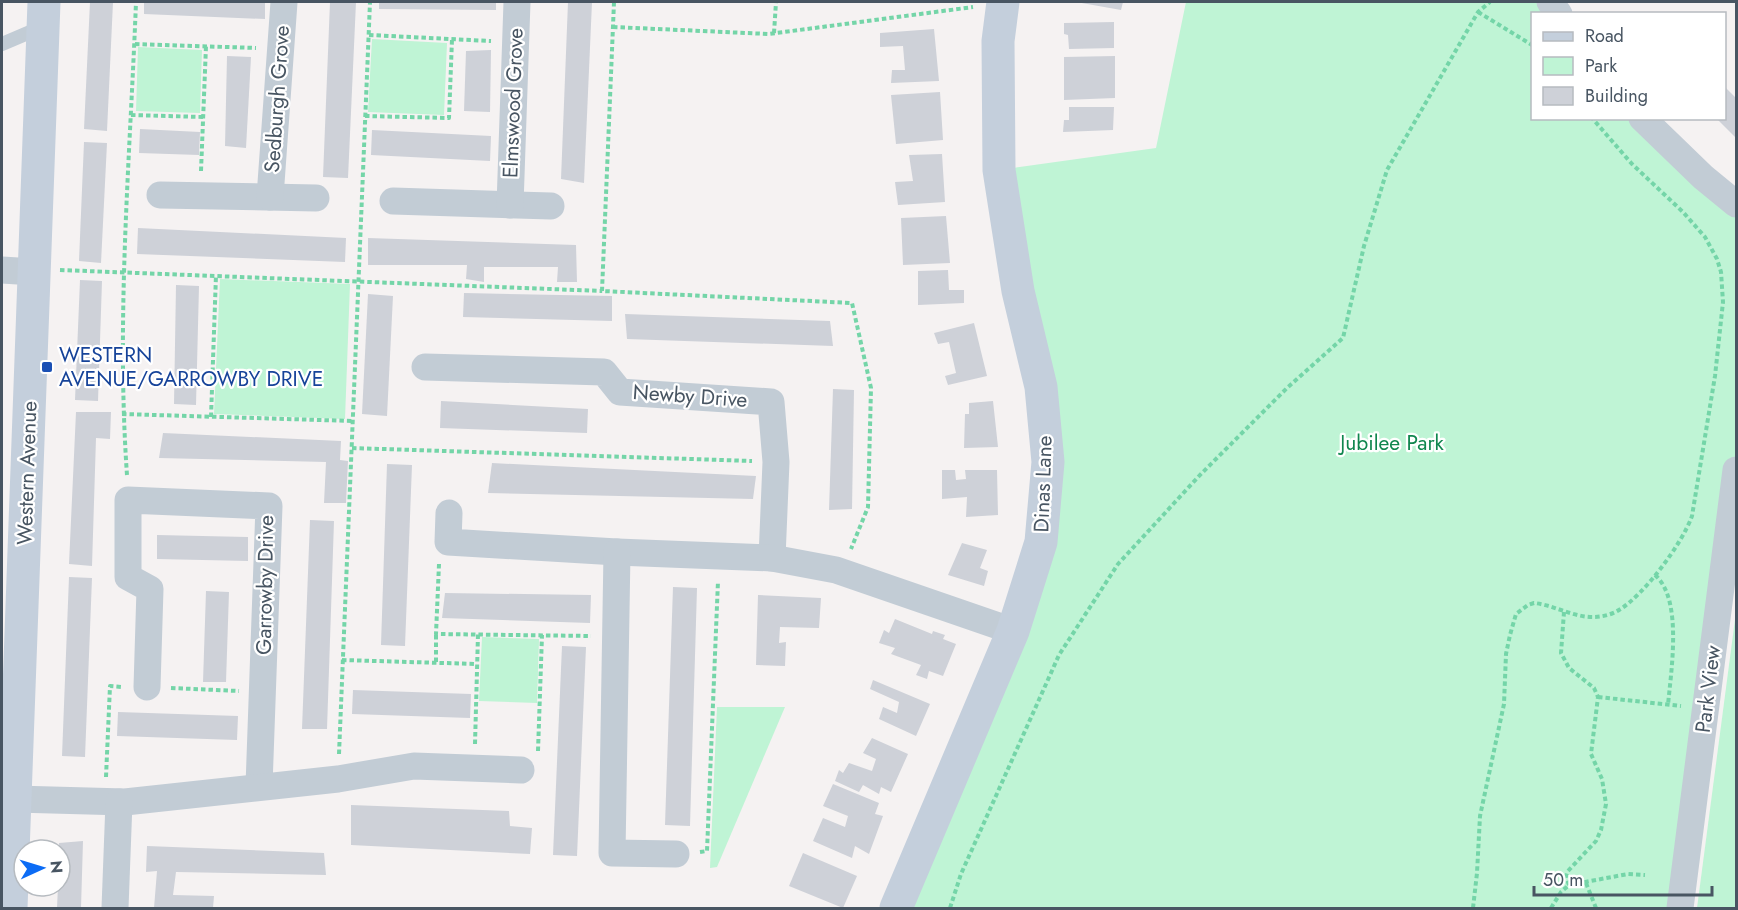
<svg xmlns="http://www.w3.org/2000/svg" width="1738" height="910" viewBox="0 0 1738 910" font-family="Jost,sans-serif">
	<rect width="100%" height="100%" fill="#f5f2f2"/>
	<g fill="#bff4d5">
		<polygon points="1186,2 1548,2 1557,13 1532,14 1532,118 1642,119 1736,204 1736,470 1680,908 895,908 1041,542 1048,462 999,170 1156,148"/>
		<polygon points="372,39 447,43 444,115 368,112"/>
		<polygon points="138,47 202,50 200,113 136,111"/>
		<polygon points="220,279 350,284 345,419 214,414"/>
		<polygon points="1736,612 1736,908 1697,908"/>
		<polygon points="482,637 539,639 537,703 479,701"/>
		<polygon points="717,707 785,707 717,867 710,868"/>
	</g>
	<g fill="#ced1d8">
		<polygon points="90,2 113,2 107,131 84,129"/>
		<polygon points="144,2 265,2 265,19 144,14"/>
		<polygon points="330,2 356,2 348,178 323,177"/>
		<polygon points="379,2 496,2 496,10 379,9"/>
		<polygon points="568,2 592,2 584,183 561,179"/>
		<polygon points="1076,2 1123,2 1121,10"/>
		<polygon points="1114,22 1114,48 1069,49 1068,35 1064,34 1064,23"/>
		<polygon points="934,29 939,81 891,83 892,70 905,70 903,46 880,47 880,33"/>
		<polygon points="491,50 490,112 464,111 466,51"/>
		<polygon points="227,56 251,57 246,148 225,146"/>
		<polygon points="1115,56 1115,98 1064,100 1064,57"/>
		<polygon points="1725,87 1736,98 1736,138 1716,118 1725,118"/>
		<polygon points="940,92 943,140 896,144 891,95"/>
		<polygon points="1069,107 1114,107 1113,130 1063,132 1064,120 1069,120"/>
		<polygon points="140,129 200,132 199,155 139,153"/>
		<polygon points="372,130 491,136 490,161 371,155"/>
		<polygon points="84,142 107,143 101,263 79,261"/>
		<polygon points="942,154 945,202 898,205 895,182 913,181 909,155"/>
		<polygon points="946,216 950,263 903,265 901,218"/>
		<polygon points="138,228 346,238 345,262 137,254"/>
		<polygon points="368,238 576,245 577,282 557,282 558,267 484,267 484,282 466,279 467,265 368,265"/>
		<polygon points="948,270 949,290 964,290 964,303 918,305 918,271"/>
		<polygon points="80,280 102,281 98,401 75,400"/>
		<polygon points="176,285 199,286 196,405 174,404"/>
		<polygon points="464,293 612,296 612,321 463,317"/>
		<polygon points="368,294 393,296 387,416 362,414"/>
		<polygon points="625,314 830,321 833,346 627,339"/>
		<polygon points="974,323 987,376 948,385 945,376 956,373 949,342 938,344 934,333"/>
		<polygon points="833,389 854,390 852,509 829,510"/>
		<polygon points="441,401 588,409 587,433 440,428"/>
		<polygon points="993,401 998,447 964,448 965,414 969,414 969,403"/>
		<polygon points="76,412 111,412 110,439 96,438 92,566 69,564"/>
		<polygon points="163,433 341,441 340,460 348,461 346,503 324,503 326,462 159,458"/>
		<polygon points="492,463 756,476 753,499 488,493"/>
		<polygon points="387,464 412,465 405,646 381,645"/>
		<polygon points="942,470 955,470 956,480 966,479 965,470 997,470 998,515 966,517 967,497 942,499"/>
		<polygon points="310,520 334,521 327,729 302,729"/>
		<polygon points="157,535 248,537 248,561 157,559"/>
		<polygon points="962,543 987,550 980,568 988,571 984,586 948,575"/>
		<polygon points="69,577 92,578 85,757 62,756"/>
		<polygon points="673,587 697,588 690,826 665,825"/>
		<polygon points="206,591 229,592 226,682 203,682"/>
		<polygon points="445,593 591,595 590,623 442,618"/>
		<polygon points="758,595 821,598 819,628 780,627 779,643 786,642 785,666 756,665"/>
		<polygon points="895,619 932,634 933,631 945,635 943,639 956,644 943,676 929,671 927,679 916,675 921,665 891,654 895,648 879,643 884,630 889,633"/>
		<polygon points="562,646 586,647 577,856 553,855"/>
		<polygon points="873,680 930,704 916,736 879,719 883,707 897,713 899,702 870,689"/>
		<polygon points="353,690 471,694 470,718 352,714"/>
		<polygon points="118,712 238,716 237,740 117,736"/>
		<polygon points="872,738 908,754 891,792 881,787 879,794 863,785 859,792 835,781 839,770 843,773 849,763 872,771 876,759 863,753"/>
		<polygon points="833,784 879,803 875,814 883,816 869,854 855,846 852,858 813,841 823,818 845,827 848,816 823,806"/>
		<polygon points="351,805 509,811 510,826 532,828 530,854 351,845"/>
		<polygon points="83,841 81,908 57,908 58,886 60,886 59,843"/>
		<polygon points="147,846 324,853 326,875 176,872 173,895 214,896 213,908 154,908 157,871 146,872"/>
		<polygon points="803,853 857,876 843,908 789,886"/>
	</g>
	<g fill="none" stroke-linecap="round" stroke-linejoin="round">
		<g stroke="#74d5a8" stroke-width="4" stroke-dasharray="4.5 3" stroke-linecap="butt">
			<polyline points="614,2 602,291 852,303 871,388 868,507 851,549"/>
			<polyline points="1478,12 1532,45"/>
			<polyline points="613,27 769,34 973,7"/>
			<polyline points="774,33 776,2"/>
			<polyline points="369,35 491,41"/>
			<polyline points="135,44 256,48"/>
			<polyline points="131,115 203,117"/>
			<polyline points="365,116 449,118 452,39"/>
			<polyline points="201,171 206,46"/>
			<polyline points="60,270 602,291"/>
			<polyline points="122,414 353,421"/>
			<polyline points="211,417 216,275"/>
			<polyline points="352,448 752,461"/>
			<path d="M127 475C116 318 130 159 136 2"/>
			<polyline points="439,564 436,634 591,636"/>
			<path d="M1655 575C1683 599 1671 671 1668 705"/>
			<polyline points="1564,612 1561,653 1569,668 1594,688 1598,697 1591,754 1602,779 1606,804 1601,830 1596,841 1568,871 1566,877 1569,885"/>
			<polyline points="342,660 477,664"/>
			<polyline points="436,662 436,634"/>
			<polyline points="171,688 239,691"/>
			<polyline points="1598,697 1681,706"/>
			<polyline points="475,744 478,634"/>
			<polyline points="538,751 542,635"/>
			<polyline points="339,754 370,2"/>
			<polyline points="106,777 110,686 122,687"/>
			<polyline points="700,852 707,851 718,581"/>
			<polyline points="1586,883 1596,908"/>
			<polyline points="950,908 961,874 1059,655 1118,564 1200,475 1287,388 1343,338 1364,246 1387,170 1478,12 1490,2"/>
			<path d="M1473 908 1477 873 1480 816 1504 704 1506 654 1510 635 1516 614 1528 605 1534 603C1554 605 1572 617 1593 617 1601 617 1611 615 1619 610 1644 595 1682 544 1692 516L1715 376 1723 302 1721 272 1717 259 1705 237 1683 212 1632 164 1592 118"/>
			<polyline points="1551,908 1561,892 1569,885 1628,874 1645,875"/>
		</g>
		<polyline stroke="#c2ccd5" stroke-width="14" points="2,44 42,27"/>
		<g stroke="#c2ccd5" stroke-width="27">
			<polyline points="1550,2 1559,14"/>
			<polyline points="1642,118 1703,177 1736,204"/>
			<polyline points="160,195 316,198"/>
			<polyline points="270,197 284,2"/>
			<polyline points="393,201 551,206"/>
			<polyline points="510,205 517,2"/>
			<polyline points="2,270 34,272"/>
			<polyline points="425,367 604,372 620,392 771,402 776,462 772,558"/>
			<polyline points="449,513 448,542 617,552 772,558 836,570 1013,631"/>
			<polyline points="617,552 612,853 676,854"/>
			<polyline points="147,687 150,589 128,577 128,500 269,506 259,786"/>
			<polyline points="15,799 125,802 338,779 414,766 521,770"/>
			<polyline points="115,908 119,802"/>
			<polyline points="1680,908 1736,470"/>
		</g>
		<g stroke="#c4cfdc" stroke-width="33">
			<polyline points="11,908 44,2"/>
			<polyline points="896,908 1013,631 1041,542 1048,462 1041,387 1018,291 999,170 998,41 1003,2"/>
		</g>
	</g>
	<rect fill="#1a4fb4" stroke="#fff" stroke-width="2" x="41" y="361" width="12" height="12" rx="3"/>
	<g text-anchor="middle" dominant-baseline="central" stroke-width="4.5" stroke-linejoin="round" paint-order="stroke">
		<g font-size="21" fill="#485562" stroke="#fff">
			<text transform="translate(277 99) rotate(-86)">Sedburgh Grove</text>
			<text transform="translate(513 103) rotate(-88)">Elmswood Grove</text>
			<text transform="translate(690 396) rotate(4)">Newby Drive</text>
			<text transform="translate(27 473) rotate(-88)">Western Avenue</text>
			<text transform="translate(1043 484) rotate(-88)">Dinas Lane</text>
			<text transform="translate(265 585) rotate(-89)">Garrowby Drive</text>
			<text transform="translate(1708 689) rotate(-83)">Park View</text>
		</g>
		<g font-size="21" fill="#164399" stroke="#fff" text-anchor="start">
			<text x="59" y="355">WESTERN<tspan x="59" dy="24">AVENUE/GARROWBY DRIVE</tspan></text>
		</g>
		<g font-size="21" fill="#10864e" stroke="#fff">
			<text x="1392" y="443">Jubilee Park</text>
		</g>
	</g>
	<rect width="1738" height="910" fill="none" stroke="#485562" stroke-width="6"/>
	<rect x="1531" y="12" width="195" height="108" fill="#ffffff" stroke="#b6bbc0" stroke-width="1.5"/>
	<rect x="1543" y="32" width="30" height="9" fill="#c4cfdc" stroke="#b6bbc0" stroke-width="1.5"/>
	<text x="1585" y="42" font-size="18" fill="#485562">Road</text>
	<rect x="1543" y="57" width="30" height="18" fill="#bff4d5" stroke="#b6bbc0" stroke-width="1.5"/>
	<text x="1585" y="72" font-size="18" fill="#485562">Park</text>
	<rect x="1543" y="87" width="30" height="18" fill="#ced1d8" stroke="#b6bbc0" stroke-width="1.5"/>
	<text x="1585" y="102" font-size="18" fill="#485562">Building</text>
	<g transform="translate(42 868) rotate(86)"><circle r="28" fill="#ffffff" stroke="#b6bbc0" stroke-width="1.5"/>
	<path d="M0-4.5L10 22L0 15L-10 22Z" fill="#0c6cf5"/>
	<text y="-9" font-size="16" font-weight="bold" text-anchor="middle" fill="#485562">N</text>
	</g>
	<path d="M1534 886v9h178v-9" fill="none" stroke="#485562" stroke-width="3"/>
	<text x="1543" y="886" font-size="18" fill="#485562" stroke="#ffffff" stroke-width="4.5" paint-order="stroke">50 m</text>
</svg>
